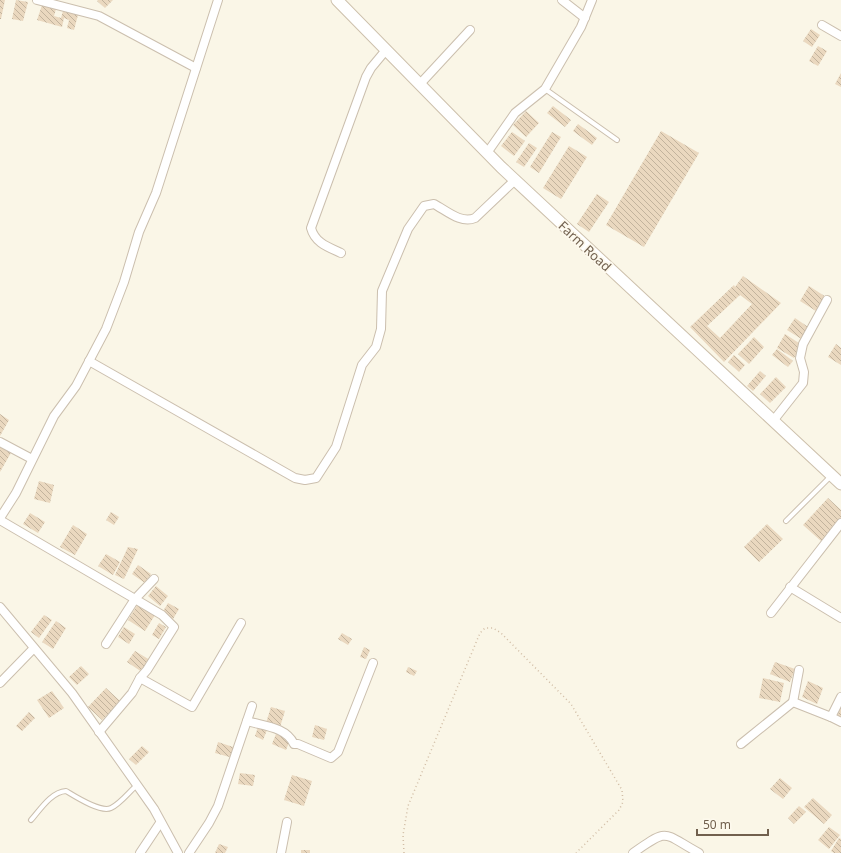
<svg xmlns="http://www.w3.org/2000/svg" width="841" height="853" viewBox="0 0 841 853" font-family="'Noto Sans',sans-serif">
	<defs>
		<pattern id="building-back-hatch" width="6" height="6" patternUnits="userSpaceOnUse"><rect width="6" height="6" fill="#ead8bf"/><path d="M-1 5l2 2M0 0l6 6M5-1l2 2" fill="none" stroke="#c2b39d"/></pattern>
	</defs>
	<rect width="100%" height="100%" fill="#faf6e7"/>
	<g fill="url(#building-back-hatch)" fill-rule="evenodd">
		<polygon points="0,0 5,0 1,19 0,19"/>
		<polygon points="16,0 28,2 23,21 12,19"/>
		<polygon points="98,0 113,0 105,8 97,1"/>
		<polygon points="42,5 56,9 54,16 61,18 63,11 78,15 74,30 67,28 69,20 64,18 62,27 37,20"/>
		<polygon points="811,29 820,35 812,47 803,41"/>
		<polygon points="818,46 827,51 818,66 809,61"/>
		<polygon points="841,73 841,87 835,84"/>
		<polygon points="553,106 571,120 565,127 547,113"/>
		<polygon points="526,111 539,123 526,137 513,125"/>
		<polygon points="578,124 597,138 592,145 573,131"/>
		<polygon points="661,131 699,153 644,247 606,225"/>
		<polygon points="512,132 525,141 514,156 501,146"/>
		<polygon points="552,132 561,137 539,173 530,167"/>
		<polygon points="529,143 537,148 524,167 516,162"/>
		<polygon points="569,146 587,157 561,199 543,188"/>
		<polygon points="597,194 609,202 589,232 577,224"/>
		<path d="M743 276 781 303 724 362 690 327 734 285 735 287ZM740 295 752 304 720 338 707 326Z"/>
		<polygon points="809,286 826,297 816,311 800,301"/>
		<polygon points="795,318 811,329 803,340 787,330"/>
		<polygon points="785,334 802,345 794,358 777,348"/>
		<polygon points="754,337 764,347 749,364 738,354"/>
		<polygon points="836,344 841,348 841,365 828,357"/>
		<polygon points="777,349 793,361 788,367 772,355"/>
		<polygon points="734,355 745,365 739,372 728,362"/>
		<polygon points="760,371 766,376 753,391 747,386"/>
		<polygon points="776,377 786,387 770,403 760,394"/>
		<polygon points="0,414 9,420 0,436"/>
		<polygon points="0,444 12,451 0,472"/>
		<polygon points="39,481 54,485 50,503 34,499"/>
		<polygon points="828,498 841,510 841,519 821,541 803,525"/>
		<polygon points="111,512 119,517 114,525 106,520"/>
		<polygon points="30,513 45,522 38,533 23,524"/>
		<polygon points="767,524 783,539 759,562 744,547"/>
		<polygon points="73,525 87,534 75,555 60,547"/>
		<polygon points="128,547 138,549 124,579 115,575"/>
		<polygon points="106,554 120,562 113,575 98,566"/>
		<polygon points="138,565 151,574 145,583 132,574"/>
		<polygon points="156,586 168,596 160,606 148,596"/>
		<polygon points="168,603 179,609 173,619 162,613"/>
		<polygon points="138,604 155,615 145,631 128,620"/>
		<polygon points="44,615 52,620 39,638 31,632"/>
		<polygon points="56,621 66,628 53,649 42,642"/>
		<polygon points="159,623 166,627 159,639 152,635"/>
		<polygon points="124,627 135,634 129,644 118,637"/>
		<polygon points="342,633 352,639 348,645 338,639"/>
		<polygon points="364,647 370,650 366,659 360,657"/>
		<polygon points="135,651 150,660 142,672 127,662"/>
		<polygon points="775,662 795,669 790,682 770,674"/>
		<polygon points="81,666 89,674 77,685 69,677"/>
		<polygon points="408,667 417,671 414,676 406,672"/>
		<polygon points="763,678 784,683 780,702 759,698"/>
		<polygon points="808,681 823,688 817,704 802,697"/>
		<polygon points="106,688 120,701 102,720 88,707"/>
		<polygon points="52,691 64,708 49,718 37,700"/>
		<polygon points="271,707 285,711 280,727 266,723"/>
		<polygon points="840,708 841,708 841,718 837,716"/>
		<polygon points="29,712 35,718 22,731 16,726"/>
		<polygon points="315,725 327,729 324,740 312,737"/>
		<polygon points="258,727 267,730 263,740 255,736"/>
		<polygon points="276,734 290,740 286,750 272,744"/>
		<polygon points="218,742 236,748 233,758 215,753"/>
		<polygon points="142,746 149,752 136,765 129,759"/>
		<polygon points="240,773 255,775 253,786 238,784"/>
		<polygon points="292,775 312,781 304,806 284,800"/>
		<polygon points="780,778 792,788 783,799 770,789"/>
		<polygon points="813,798 832,815 824,824 804,807"/>
		<polygon points="799,806 806,812 794,824 788,818"/>
		<polygon points="829,827 840,835 829,849 818,840"/>
		<polygon points="839,838 841,839 841,853 834,853 831,851"/>
		<polygon points="219,844 228,847 225,853 215,853"/>
		<rect x="301" y="850" width="9" height="3"/>
	</g>
	<g fill="none" stroke-linecap="round" stroke-linejoin="round">
		<g stroke="#cbbfae" stroke-width="6">
			<g id="service">
				<polyline points="545,89 617,140"/>
				<polyline points="786,521 831,476"/>
				<path d="M31 820C40 810 51 792 66 791 76 797 101 813 111 808 120 804 129 792 137 785"/>
			</g>
		</g>
		<g stroke="#cbbfae" stroke-width="10">
			<g id="minor">
				<polyline points="37,0 99,16 196,68"/>
				<polyline points="562,0 585,18"/>
				<polyline points="822,25 841,36"/>
				<polyline points="420,84 470,30"/>
				<polyline points="487,153 515,113 545,89 581,27 592,0"/>
				<path d="M341 253C328 247 315 243 311 228L366 77 371 68 386 50"/>
				<path d="M89 361 295 478 305 480 316 478 336 447 362 365 376 347 381 329 382 291 408 229 424 206 434 204C447 211 461 224 475 218L515 180"/>
				<polyline points="773,421 803,383 804,372 800,358 803,344 827,300"/>
				<polyline points="0,442 32,459"/>
				<polyline points="0,518 16,493 54,416 76,386 106,329 124,282 139,232 156,193 218,0"/>
				<polyline points="0,520 135,599 106,644"/>
				<polyline points="790,587 841,618"/>
				<polyline points="0,607 72,693 154,809 178,853"/>
				<polyline points="771,613 841,523"/>
				<polyline points="140,678 147,670 174,627 162,615 135,599 154,579"/>
				<polyline points="0,683 34,648"/>
				<polyline points="793,702 799,670"/>
				<polyline points="831,717 841,722"/>
				<path d="M247 721C264 726 286 727 294 744H298L331 758 338 752 373 663"/>
				<polyline points="99,732 132,693 140,678 192,707 241,623"/>
				<polyline points="741,744 793,702 831,717 841,697"/>
				<polyline points="140,853 160,823"/>
				<polyline points="189,853 209,823 218,806 252,706"/>
				<polyline points="281,853 287,822"/>
				<path d="M633 853C670 827 662 833 699 853"/>
			</g>
		</g>
		<g stroke="#cdc0ac" stroke-width="13">
			<polyline id="secondary" points="337,0 501,167 841,484"/>
		</g>
		<polyline stroke="#d1bda5" stroke-width="1.5" stroke-dasharray="1 3" stroke-linecap="butt" points="404,853 403,835 408,806 480,633 485,628 493,628 501,633 571,704 622,790 623,802 619,810 576,853"/>
		<use href="#service" stroke="#fff" stroke-width="4"/>
		<use href="#minor" stroke="#fff" stroke-width="8"/>
		<use href="#secondary" stroke="#fff" stroke-width="11"/>
	</g>
	<g text-anchor="middle" dominant-baseline="central" stroke-width="3.5" stroke-linejoin="round" paint-order="stroke">
		<g font-size="13" fill="#71604e" stroke="#fdf9ed">
			<text transform="translate(585 246) rotate(43)">Farm Road</text>
		</g>
	</g>
	<path d="M697 829v6h71v-6" fill="none" stroke="#71604e" stroke-width="2"/>
	<text x="703" y="829" font-size="12" fill="#71604e" stroke="#fdf9ed" stroke-width="3" paint-order="stroke">50 m</text>
</svg>
